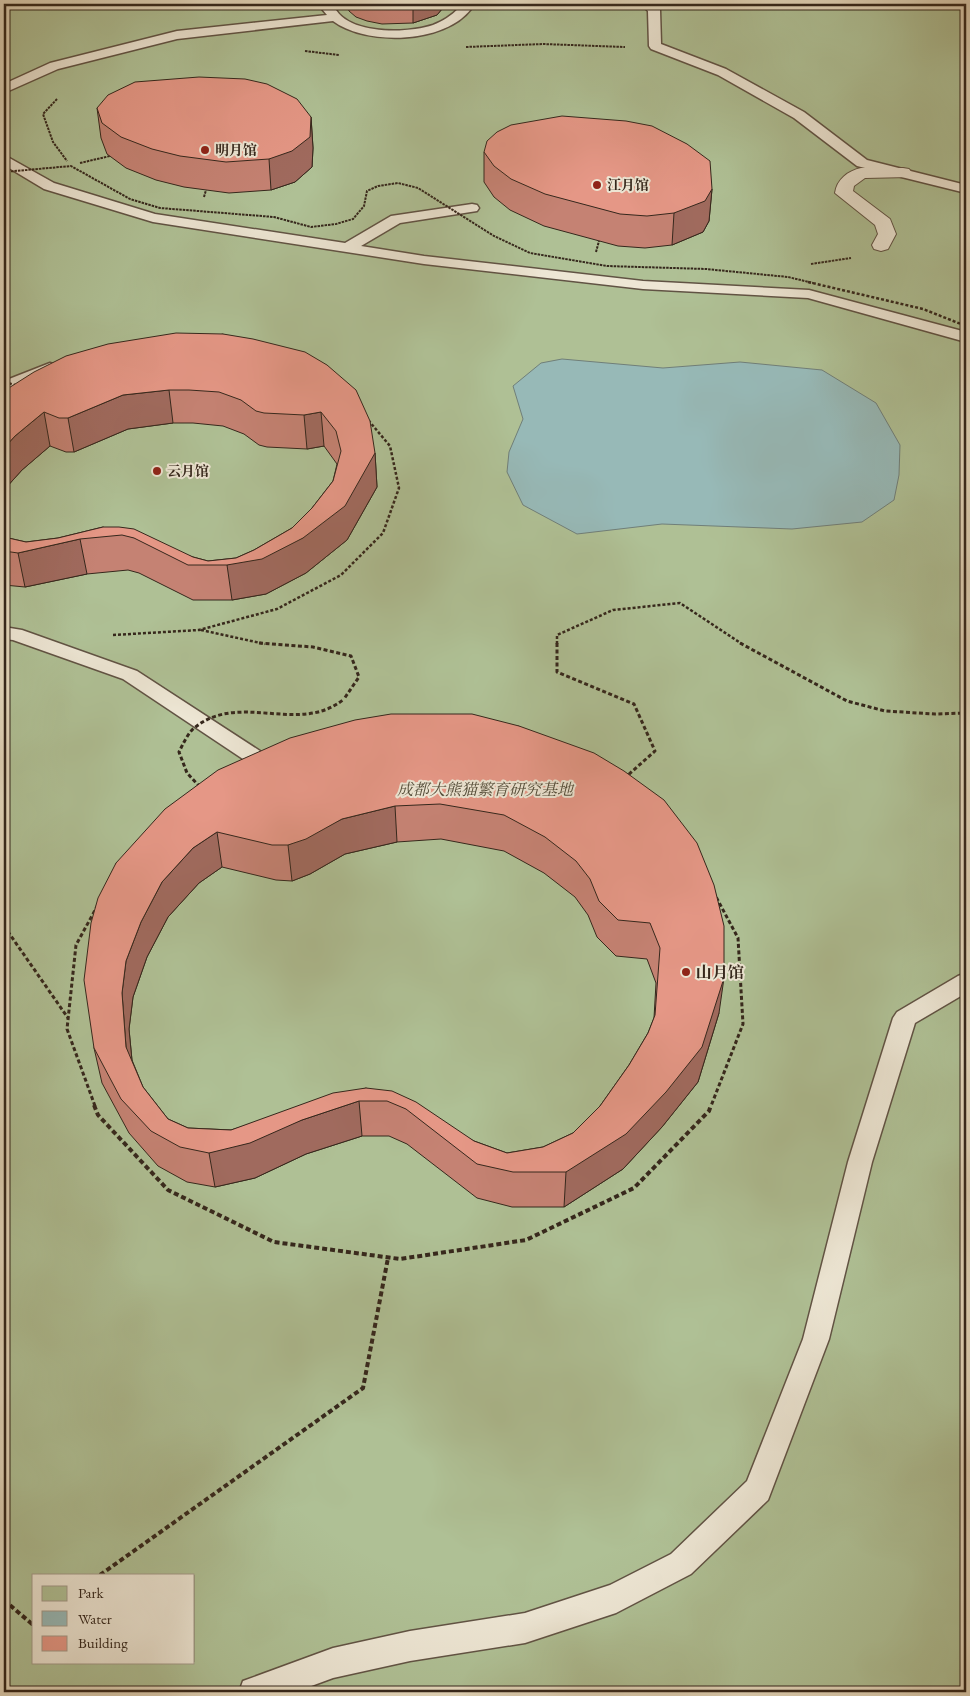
<svg xmlns="http://www.w3.org/2000/svg" width="970" height="1696" viewBox="0 0 970 1696" font-family="'EB Garamond','Noto Serif SC',serif">
	<rect width="100%" height="100%" fill="#e4d8bd"/>
	<filter id="stains"><feTurbulence type="fractalNoise" baseFrequency=".004" numOctaves="4"/><feColorMatrix values="0 0 0 0 .2 0 0 0 0 .09 0 0 0 0 .02 0 0 0 .5 -.17"/></filter>
	<radialGradient id="worn" r=".72"><stop offset=".6" stop-color="#630" stop-opacity="0"/><stop offset="1" stop-color="#630" stop-opacity=".3"/></radialGradient>
	<path fill="#afc095" stroke="#727458" fill-rule="evenodd" d="M4 4H966V1692H4ZM34 1575H194V1662H34Z"/>
	<polygon fill="#97b9b7" stroke="#707f79" points="562,359 663,368 740,362 822,370 876,403 900,445 899,475 894,500 862,522 792,529 662,524 577,534 523,505 507,472 509,452 523,419 513,386 541,363"/>
	<g fill="none" stroke-linecap="round" stroke-linejoin="round">
		<g stroke="#615344" stroke-width="3">
			<g id="service">
				<path d="M325 4H333C344 35 406 34 433 25 443 21 451 16 459 8L458 4H470L471 9C444 44 367 46 333 21L177 39 58 69 4 93V84L50 63 177 31 327 15 322 9Z"/>
				<polygon points="641,4 654,4 660,10 661,44 726,69 804,112 867,160 966,185 966,193 857,166 794,118 718,75 651,49 649,46 648,11"/>
				<polygon points="4,155 54,183 155,214 345,243 391,216 472,204 477,205 479,208 477,211 400,223 361,246 424,256 643,281 809,290 966,332 966,342 808,298 643,289 424,264 153,222 44,189 4,165"/>
				<polygon points="50,363 56,365 58,368 56,371 4,391 4,381"/>
				<polygon points="4,627 22,630 137,671 260,751 263,756 260,761 253,763 246,761 123,679 13,640 4,639"/>
				<polygon points="966,973 966,993 915,1023 872,1162 829,1339 768,1500 691,1574 616,1613 525,1643 410,1661 333,1678 295,1692 239,1692 243,1681 333,1648 410,1631 525,1613 610,1585 671,1554 747,1481 803,1339 848,1162 893,1018 897,1012 958,976"/>
			</g>
		</g>
		<g stroke="#615344" stroke-width="2">
			<path id="pedestrian" d="M861 168H903L909 169 912 173 909 177 865 178 854 186 853 191 890 219 896 234 888 249 881 251 874 249 872 245 878 234 875 225 835 193C837 179 848 171 861 168Z"/>
		</g>
		<g stroke="#35271c" stroke-width="2" stroke-dasharray="2.5 1" stroke-linecap="butt">
			<polyline points="466,47 543,44 625,47"/>
			<polyline points="305,51 339,55"/>
			<polyline points="57,99 43,114 53,142 67,161"/>
			<polyline points="80,163 110,156"/>
			<polyline points="204,197 206,190"/>
			<polyline points="596,252 599,241"/>
			<polyline points="811,264 851,258"/>
		</g>
		<g stroke="#35271c" stroke-width="2.5" stroke-dasharray="3 2" stroke-linecap="butt">
			<polyline points="201,630 265,644"/>
			<polyline points="113,635 199,630 277,609 341,575 383,533 399,488 390,446 369,421"/>
			<polyline points="557,644 557,635 613,610 680,603 742,644"/>
		</g>
		<g stroke="#35271c" stroke-width="3" stroke-dasharray="4 2.5" stroke-linecap="butt">
			<polyline points="259,643 313,647 351,656 359,677 344,699"/>
			<polyline points="557,643 557,672 634,704 655,751 627,776"/>
			<polyline points="740,643 847,701 885,711 935,714 966,713"/>
			<polyline points="4,926 68,1018"/>
			<polyline points="95,1106 67,1029 76,945 117,870 183,809 267,767 361,745 458,744 551,764 634,804 698,863 738,938 743,1024 711,1106"/>
		</g>
		<g stroke="#35271c" stroke-width="4" stroke-dasharray="5 3" stroke-linecap="butt">
			<polyline points="94,1105 98,1115 168,1190 274,1242 400,1259 526,1240 634,1188 709,1111 711,1105"/>
			<polyline points="100,1575 363,1388 388,1258"/>
			<polyline points="4,1600 32,1624 34,1622"/>
		</g>
		<use href="#service" fill="#ede6d4" fill-rule="evenodd"/>
		<use href="#pedestrian" fill="#ede6d4" fill-rule="evenodd"/>
		<polyline stroke="#35271c" stroke-width="2" stroke-dasharray="2.5 1" stroke-linecap="butt" points="4,172 71,166 130,199 160,208 274,217 311,227 336,224 353,219 364,206 367,191 378,186 398,183 418,188 494,236 530,253 607,266 706,269 788,277 813,283"/>
		<g stroke="#35271c" stroke-width="2.5" stroke-dasharray="3 2" stroke-linecap="butt">
			<polyline points="808,282 923,309 966,326"/>
			<polyline points="4,382 15,385"/>
		</g>
		<path stroke="#35271c" stroke-width="3" stroke-dasharray="4 2.5" stroke-linecap="butt" d="M200 787 187 773 179 752C183 744 187 735 193 729 238 690 299 736 344 699"/>
	</g>
	<g fill="#c58273" stroke="#35271c" fill-rule="evenodd">
		<polygon points="347,4 443,4 442,9 437,15 413,23 382,24 367,21 356,17 349,11"/>
		<polygon points="97,108 311,117 313,148 312,167 295,182 271,190 229,193 184,187 156,180 126,168 107,154 101,138"/>
		<polygon points="484,152 712,189 709,221 703,232 672,245 645,248 618,246 544,226 510,210 494,197 484,182"/>
		<polygon points="223,334 375,453 377,487 347,540 306,573 266,594 232,600 193,600 139,573 128,570 87,574 25,587 4,585 4,537 26,542 58,538 103,527 193,557 208,561 236,558 254,550 292,528 312,508 333,481 337,464 324,446 307,449 267,447 259,445 244,434 223,426 193,423 173,423 128,429 74,452 66,452 50,446 22,470 4,490 4,391"/>
		<path d="M519 726 719 1013 698 1082 662 1127 623 1169 564 1207H512L477 1198 407 1144 389 1136H362L306 1154 255 1178 215 1187 187 1182 158 1166 129 1133 102 1083 94 1048 116 863ZM441 839 504 851 544 873 575 897 588 915 597 937 616 956 647 959 656 983 654 1018 648 1033 629 1065 600 1106 573 1133 543 1147 507 1153 474 1141 366 1088 231 1130 188 1128 168 1119 143 1087 132 1060 129 1029 133 997 147 957 168 917 199 883 222 867 276 880 292 881 310 874 345 854 397 842Z"/>
	</g>
	<g fill="#a06a5e" stroke="#35271c">
		<polygon points="420,4 443,4 442,9 437,15 413,23 413,6"/>
		<polygon points="311,117 313,148 312,167 295,182 271,190 269,159"/>
		<polygon points="712,189 709,221 703,232 672,245 674,213"/>
		<polygon points="169,390 173,423 128,429 74,452 68,418 123,395"/>
		<polygon points="44,412 50,446 22,470 4,490 4,448 15,436"/>
		<polygon points="321,412 324,446 307,449 304,415"/>
		<polygon points="375,453 377,487 347,540 306,573 266,594 232,600 227,565 303,538"/>
		<polygon points="80,539 87,574 25,587 18,553"/>
		<polygon points="395,806 397,842 345,854 310,874 292,881 288,845 342,819"/>
		<polygon points="217,832 222,867 199,883 168,917 147,957 133,997 129,1029 134,1082 126,1047 122,993 126,961 141,922 162,882 193,848"/>
		<polygon points="724,978 719,1013 698,1082 662,1127 623,1169 564,1207 566,1172"/>
		<polygon points="359,1101 362,1136 306,1154 255,1178 215,1187 209,1153 302,1120"/>
	</g>
	<g fill="#e59786" stroke="#35271c" fill-rule="evenodd">
		<polygon points="365,4 420,4 413,6 381,7"/>
		<polygon points="199,77 245,79 267,84 297,99 311,117 310,137 292,151 269,159 226,162 180,156 152,149 121,137 102,123 97,108 108,95 135,82"/>
		<polygon points="562,116 626,121 652,126 687,144 710,161 712,189 705,201 674,213 647,216 620,214 545,194 511,179 494,166 484,152 487,141 497,132 511,125"/>
		<polygon points="176,333 223,334 253,339 305,352 327,365 356,390 370,421 375,453 345,506 303,538 262,559 227,565 188,565 134,538 122,535 80,539 18,553 4,551 4,537 26,542 58,538 103,527 119,527 134,529 193,557 208,561 236,558 254,550 292,528 312,508 333,481 341,451 336,431 321,412 304,415 264,413 256,411 241,400 219,392 189,390 169,390 123,395 68,418 59,418 44,412 15,436 4,448 4,391 34,372 66,356 108,344"/>
		<path d="M391 714H472L519 726 594 753 624 771 664 800 697 843 714 885 724 926V978L702 1047 666 1092 626 1134 566 1172H513L477 1164 406 1109 387 1101H359L302 1120 250 1143 209 1153 180 1147 151 1131 121 1099 94 1048 84 980 91 923 98 898 116 863 165 809 218 770 290 738 355 720ZM440 804 504 815 545 837 576 861 590 879 599 901 618 920 650 923 660 948 655 1015 648 1033 629 1065 600 1106 573 1133 543 1147 507 1153 474 1141 416 1102 392 1091 366 1088 333 1093 231 1130 188 1128 168 1119 143 1087 126 1047 122 993 126 961 141 922 162 882 193 848 217 832 272 845H288L306 839 342 819 395 806Z"/>
	</g>
	<g fill="#8f2418" stroke="#ede6d4" stroke-width="2">
		<circle cx="205" cy="150" r="5"/>
		<circle cx="597" cy="185" r="5"/>
		<circle cx="157" cy="471" r="5"/>
		<circle cx="686" cy="972" r="5"/>
	</g>
	<g text-anchor="middle" dominant-baseline="central" stroke-width="4" stroke-linejoin="round" paint-order="stroke">
		<g font-size="14" font-weight="bold" fill="#35271c" stroke="#ede6d4" text-anchor="start">
			<text x="215" y="150">明月馆</text>
			<text x="607" y="185">江月馆</text>
			<text x="167" y="471">云月馆</text>
		</g>
		<g font-size="16" font-style="italic" fill="#544d3a" stroke="#ede6d4">
			<text x="485" y="789">成都大熊猫繁育研究基地</text>
		</g>
		<g font-size="16" font-weight="bold" fill="#35271c" stroke="#ede6d4" text-anchor="start">
			<text x="696" y="972">山月馆</text>
		</g>
	</g>
	<rect width="970" height="1696" fill="none" stroke="#e4d8bd" stroke-width="20"/>
	<rect x="5" y="5" width="960" height="1686" fill="none" stroke="#35271c" stroke-width="2.5"/>
	<rect x="10" y="10" width="950" height="1676" fill="none" stroke="#35271c"/>
	<rect x="32" y="1574" width="162" height="90" fill="#ede6d4" stroke="#a39a8a"/>
	<rect x="42" y="1586" width="25" height="15" fill="#afc095" stroke="#a39a8a"/>
	<text x="78" y="1598" font-size="15" fill="#35271c">Park</text>
	<rect x="42" y="1611" width="25" height="15" fill="#97b9b7" stroke="#a39a8a"/>
	<text x="78" y="1624" font-size="15" fill="#35271c">Water</text>
	<rect x="42" y="1636" width="25" height="15" fill="#e59786" stroke="#a39a8a"/>
	<text x="78" y="1648" font-size="15" fill="#35271c">Building</text>
	<rect width="100%" height="100%" filter="url(#stains)"/>
	<rect width="100%" height="100%" fill="url(#worn)"/>
</svg>
